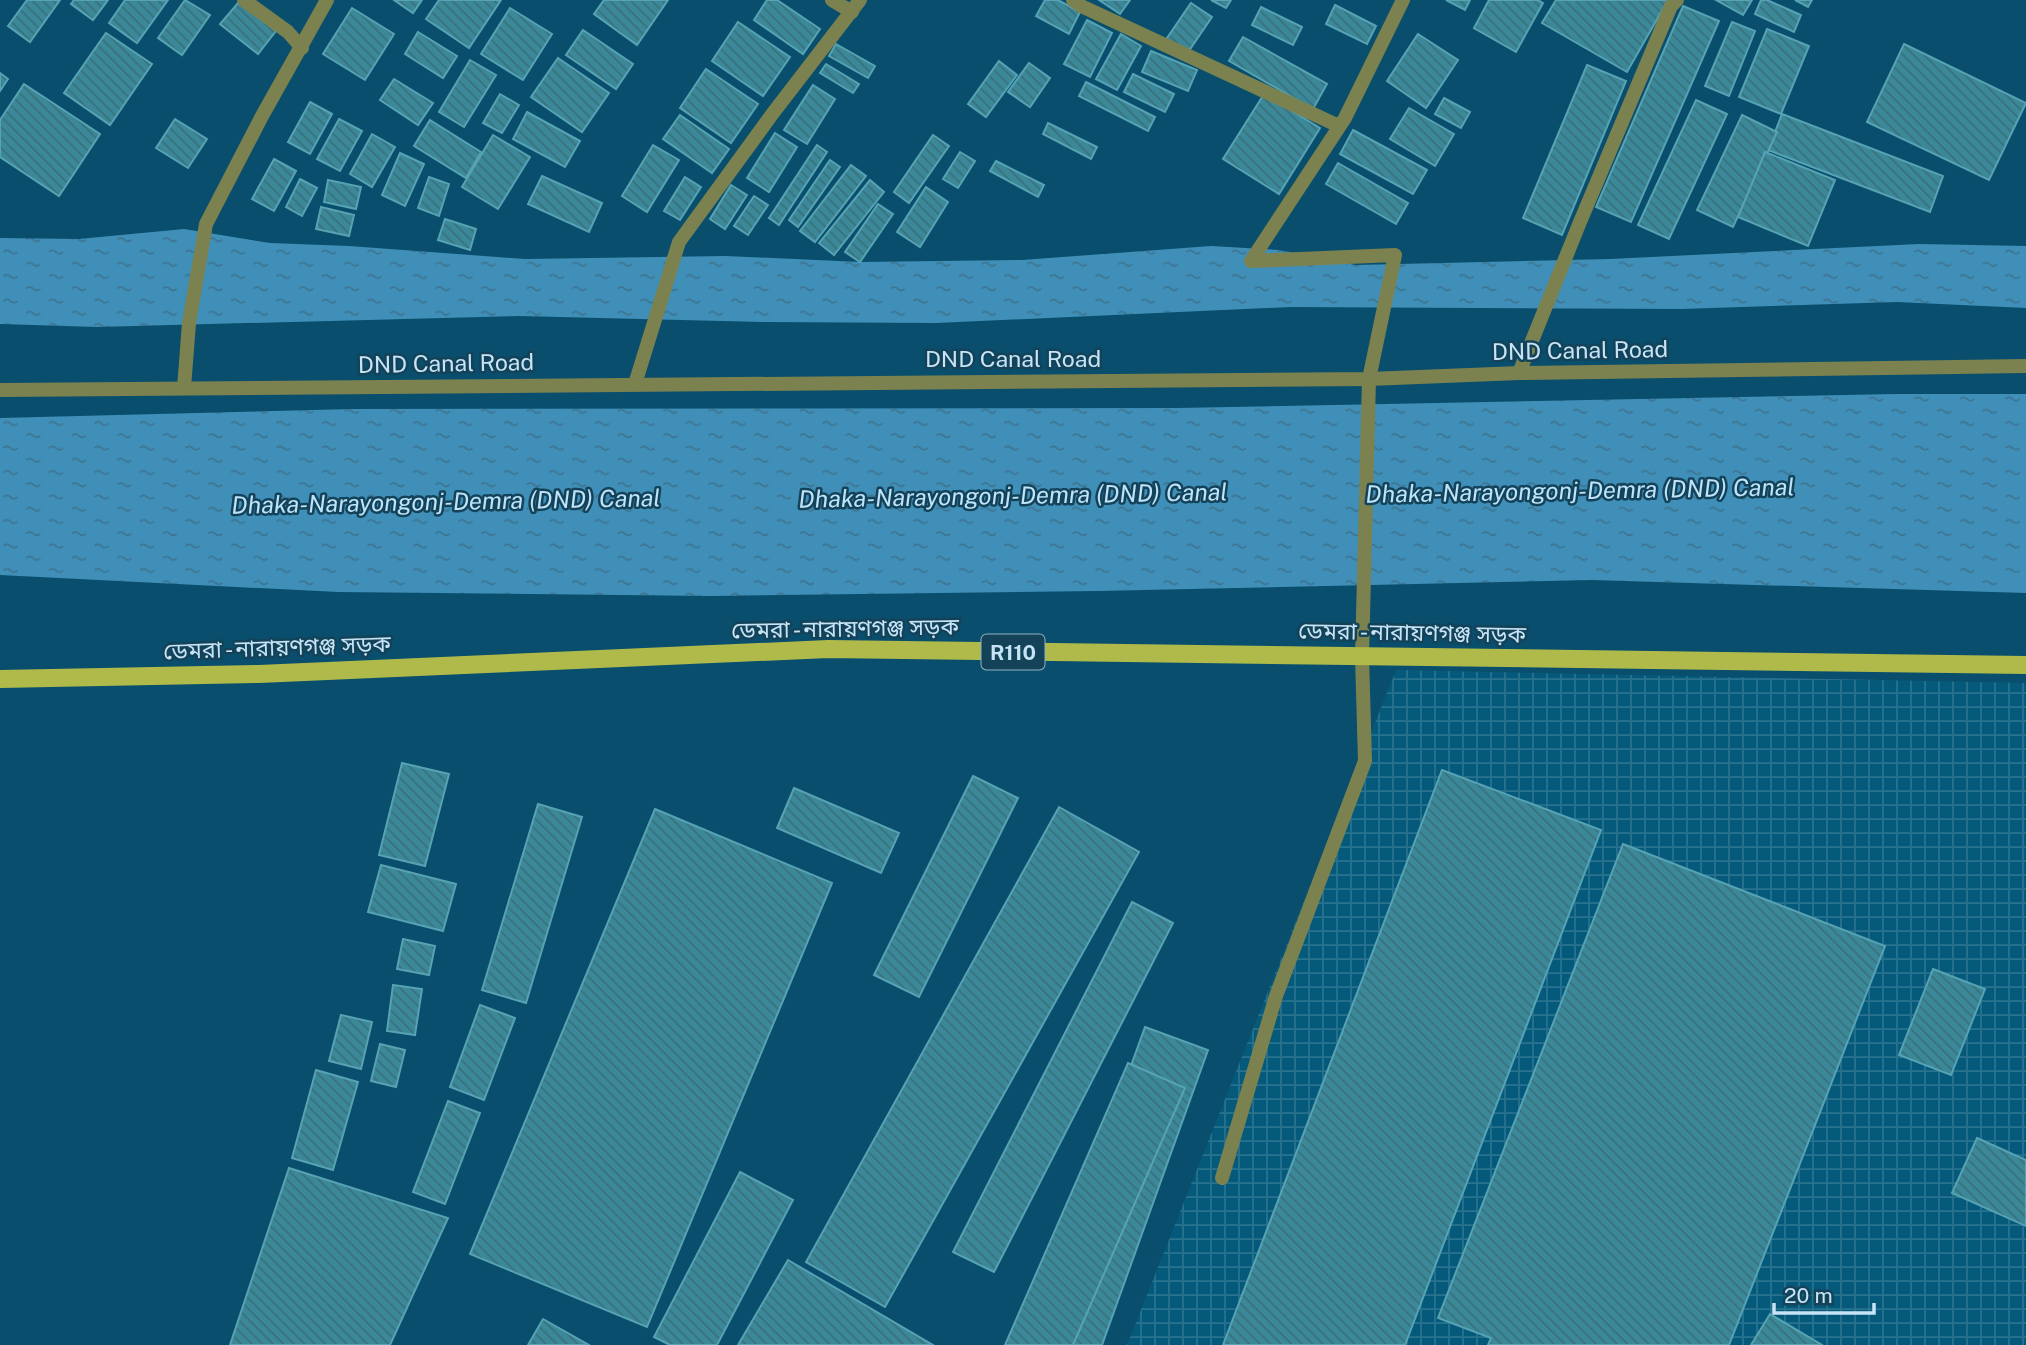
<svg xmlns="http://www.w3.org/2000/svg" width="2026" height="1345" viewBox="0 0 2026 1345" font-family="'Public Sans','Noto Sans Bengali',sans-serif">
	<defs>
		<pattern id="industrial-grid" width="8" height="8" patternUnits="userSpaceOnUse" patternTransform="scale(1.75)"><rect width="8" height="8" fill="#055a7b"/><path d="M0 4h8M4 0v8" fill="none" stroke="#28728e"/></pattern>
		<pattern id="water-ripples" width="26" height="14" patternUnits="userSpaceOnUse" patternTransform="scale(1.75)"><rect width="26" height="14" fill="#3f8fb8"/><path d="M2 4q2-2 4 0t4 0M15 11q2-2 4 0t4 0" fill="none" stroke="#3e7592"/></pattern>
		<pattern id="building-back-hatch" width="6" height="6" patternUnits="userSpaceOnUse" patternTransform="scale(1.75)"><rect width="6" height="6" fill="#3b8899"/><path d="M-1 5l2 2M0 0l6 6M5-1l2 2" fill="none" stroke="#3b707d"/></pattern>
	</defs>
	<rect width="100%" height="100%" fill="#094e6c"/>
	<polygon fill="url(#industrial-grid)" points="1396,670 2026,683 2026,1345 1127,1345"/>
	<g fill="url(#water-ripples)">
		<polygon points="184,229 270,243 349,246 525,259 726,256 860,262 1022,260 1211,246 1279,250 1356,265 1610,259 1919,244 2026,246 2026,308 1897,302 1681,309 1290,307 936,323 763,322 519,316 97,327 0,324 0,238 79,239"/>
		<polygon points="1897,394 2026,394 2026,593 1592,580 1098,591 712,596 338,592 0,575 0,418 352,409 1177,408"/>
	</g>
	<g fill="url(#building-back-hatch)" stroke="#56a3b4" stroke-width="2">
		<polygon points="27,0 60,0 30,42 8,26"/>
		<polygon points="74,0 108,0 93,20 71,4"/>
		<polygon points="125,0 168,0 137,43 109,23"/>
		<polygon points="185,0 210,15 182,55 158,38"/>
		<polygon points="394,0 422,0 413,13"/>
		<polygon points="439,0 501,0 469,48 426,19"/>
		<polygon points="604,0 668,0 637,45 594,14"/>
		<polygon points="767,0 777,0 820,29 803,54 754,20"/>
		<polygon points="1045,0 1058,0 1080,12 1069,34 1036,16"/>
		<polygon points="1099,0 1130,0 1120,14"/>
		<polygon points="1211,0 1231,0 1226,8"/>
		<polygon points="1446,0 1470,0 1465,10"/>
		<polygon points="1489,0 1538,0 1543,3 1516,52 1474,28"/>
		<polygon points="1556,0 1668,0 1627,72 1542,23"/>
		<polygon points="1716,0 1752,0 1743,15"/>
		<polygon points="1761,0 1767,0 1801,15 1794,32 1755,14"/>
		<polygon points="1795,0 1812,0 1808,7"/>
		<polygon points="239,2 276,31 258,54 220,24"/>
		<polygon points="1191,3 1212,17 1186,55 1165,41"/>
		<polygon points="1335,5 1376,26 1367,44 1326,24"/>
		<polygon points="1683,6 1719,21 1631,222 1596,207"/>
		<polygon points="1261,7 1302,27 1293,45 1252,25"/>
		<polygon points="352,8 394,34 365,80 323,54"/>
		<polygon points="510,8 552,34 523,80 481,54"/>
		<polygon points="1087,20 1112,33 1090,77 1064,64"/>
		<polygon points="738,22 790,57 763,96 712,61"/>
		<polygon points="1732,22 1755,31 1729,96 1705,86"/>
		<polygon points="1767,29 1809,46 1781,114 1739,97"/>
		<polygon points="583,30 633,64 616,89 566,55"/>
		<polygon points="418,32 457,56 443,78 405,54"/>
		<polygon points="106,33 152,64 110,125 64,93"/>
		<polygon points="1121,34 1141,46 1117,90 1096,79"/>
		<polygon points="1418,34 1458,60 1426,108 1387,81"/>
		<polygon points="1243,37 1327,84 1313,109 1229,61"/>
		<polygon points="836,44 875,66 868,78 829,56"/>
		<polygon points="1904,44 2026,103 1989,180 1867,122"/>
		<polygon points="1151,51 1197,70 1188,91 1142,72"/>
		<polygon points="558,58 609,93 582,132 531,97"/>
		<polygon points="470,60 496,75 464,127 439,112"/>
		<polygon points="999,61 1017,75 986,117 968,104"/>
		<polygon points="1029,63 1050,78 1030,107 1008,92"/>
		<polygon points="826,64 859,84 853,93 820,73"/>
		<polygon points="1587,65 1626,81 1562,235 1523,218"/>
		<polygon points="706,69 758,104 731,143 680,108"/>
		<polygon points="0,73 8,79 0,91"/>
		<polygon points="1133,74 1174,94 1165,112 1124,92"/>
		<polygon points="394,79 433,103 418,125 380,100"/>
		<polygon points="1086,82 1155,117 1148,131 1079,96"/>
		<polygon points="24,84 100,134 59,196 0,157 0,120"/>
		<polygon points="813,85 835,99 807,144 784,130"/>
		<polygon points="500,94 519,105 502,133 483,123"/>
		<polygon points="1264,94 1320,128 1279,194 1223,159"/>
		<polygon points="1444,98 1470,112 1461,128 1435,114"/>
		<polygon points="1696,100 1727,114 1669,239 1638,225"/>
		<polygon points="310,102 332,114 310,154 288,142"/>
		<polygon points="1409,108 1454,134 1435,166 1390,139"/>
		<polygon points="527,112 580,141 565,167 513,139"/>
		<polygon points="1782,114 1943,176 1930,212 1768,150"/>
		<polygon points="680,115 729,149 712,173 663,139"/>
		<polygon points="1742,115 1777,132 1733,227 1697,210"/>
		<polygon points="175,119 207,139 188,168 156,148"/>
		<polygon points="339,119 362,131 340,171 317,159"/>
		<polygon points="430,120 481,152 466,178 414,146"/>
		<polygon points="1048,123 1097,147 1091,159 1043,134"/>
		<polygon points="1353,130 1427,170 1413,194 1340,154"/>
		<polygon points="775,133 797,147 769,192 747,178"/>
		<polygon points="372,134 395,147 372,187 350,174"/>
		<polygon points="493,135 530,157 498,209 462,187"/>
		<polygon points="933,135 949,146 909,203 894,192"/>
		<polygon points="653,145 679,160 647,212 622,196"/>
		<polygon points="817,145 827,152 779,225 769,218"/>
		<polygon points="960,152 975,161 958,188 943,179"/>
		<polygon points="1765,152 1835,180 1808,246 1738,217"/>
		<polygon points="400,153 424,164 405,206 382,195"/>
		<polygon points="274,159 296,171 274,211 252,199"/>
		<polygon points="830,160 840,167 798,227 789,220"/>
		<polygon points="996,161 1044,185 1038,197 990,171"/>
		<polygon points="1338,163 1408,203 1396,224 1326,184"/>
		<polygon points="851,165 866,176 815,242 800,231"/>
		<polygon points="542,176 602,203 589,232 528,204"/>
		<polygon points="429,177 449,184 439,216 418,208"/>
		<polygon points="685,177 701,187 680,220 664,211"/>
		<polygon points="300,179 317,188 302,216 286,207"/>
		<polygon points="328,180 361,187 356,209 324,202"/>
		<polygon points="870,180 884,192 834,255 819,243"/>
		<polygon points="731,185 747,195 725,229 710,219"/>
		<polygon points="926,187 948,202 920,247 897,232"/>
		<polygon points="754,196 768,205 748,235 734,226"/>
		<polygon points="878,204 893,214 860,262 845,252"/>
		<polygon points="321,207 354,215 349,236 316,229"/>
		<polygon points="445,219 476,229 470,250 438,240"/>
		<polygon points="402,763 449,774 425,866 379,855"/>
		<polygon points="1442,770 1601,830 1405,1345 1223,1345"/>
		<polygon points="973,776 1018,798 919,997 874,975"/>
		<polygon points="794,788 899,833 881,873 777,828"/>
		<polygon points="538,804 582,817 526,1003 482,990"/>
		<polygon points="1059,807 1139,852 885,1307 806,1262"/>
		<polygon points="655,809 832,883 647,1327 470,1254"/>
		<polygon points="1623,844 1885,946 1729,1345 1488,1345 1491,1338 1438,1318"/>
		<polygon points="381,865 456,884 443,931 368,912"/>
		<polygon points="1132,902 1173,923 994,1272 953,1252"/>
		<polygon points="403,939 435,946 429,975 397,969"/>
		<polygon points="1933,969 1985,989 1951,1075 1899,1055"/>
		<polygon points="393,985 422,989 415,1035 387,1031"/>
		<polygon points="480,1005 515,1018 484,1100 450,1087"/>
		<polygon points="341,1015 372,1022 361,1069 329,1061"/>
		<polygon points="1145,1027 1208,1050 1102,1345 1030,1345"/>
		<polygon points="380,1044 405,1050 396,1087 371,1081"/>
		<polygon points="1128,1063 1185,1088 1073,1345 1005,1345"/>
		<polygon points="316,1070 358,1082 333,1170 292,1158"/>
		<polygon points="448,1101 480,1113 445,1204 413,1192"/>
		<polygon points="1977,1138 2026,1160 2026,1226 1952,1193"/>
		<polygon points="289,1168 448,1218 390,1345 230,1345"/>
		<polygon points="740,1172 793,1200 717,1345 670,1345 654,1337"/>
		<polygon points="788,1260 933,1345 738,1345"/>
		<polygon points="1770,1314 1822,1345 1751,1345"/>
		<polygon points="543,1319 589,1345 528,1345"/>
	</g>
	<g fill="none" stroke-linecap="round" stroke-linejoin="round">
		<polyline stroke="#7c824f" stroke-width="14" points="1362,656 1369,379"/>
		<g stroke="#7c824f" stroke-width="14">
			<polyline points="244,0 288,32 302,48"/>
			<polyline points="832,0 852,12"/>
			<polyline points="1073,0 1081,6 1339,126"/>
			<polyline points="1519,373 1580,222 1671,6 1677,0"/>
			<polyline points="1369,379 1395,255 1251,261 1345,118 1403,0"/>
			<polyline points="635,384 679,242 773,113 860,0"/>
			<polyline points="184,388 189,323 206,224 262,116 327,0"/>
			<polyline points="0,390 1369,379 1519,373 2026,366"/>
			<polyline points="1222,1178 1276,996 1365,761 1362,656"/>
		</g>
		<polyline stroke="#b0ba4a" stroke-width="18" points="0,679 259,674 828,649 2026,665"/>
	</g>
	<g text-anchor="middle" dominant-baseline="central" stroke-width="5" stroke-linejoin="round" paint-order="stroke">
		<rect fill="#134259" stroke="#90b3c6" stroke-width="2" x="981.5" y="634.5" width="63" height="35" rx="5"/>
		<g font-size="21" font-weight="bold" fill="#c6e4f5">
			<text x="1013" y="652">R110</text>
		</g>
		<g font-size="23" fill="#c6e4f5" stroke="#134259">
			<text transform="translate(1580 350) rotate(-1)">DND Canal Road</text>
			<text x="1013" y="358">DND Canal Road</text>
			<text transform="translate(446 363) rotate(-1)">DND Canal Road</text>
			<text transform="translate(845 628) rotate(-1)">ডেমরা - নারায়ণগঞ্জ সড়ক</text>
			<text transform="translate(1412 632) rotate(1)">ডেমরা - নারায়ণগঞ্জ সড়ক</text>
			<text transform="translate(277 647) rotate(-2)">ডেমরা - নারায়ণগঞ্জ সড়ক</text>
		</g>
		<g font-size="24" font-style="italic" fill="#bde4fb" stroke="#134259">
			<text transform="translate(1580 490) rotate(-1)">Dhaka-Narayongonj-Demra (DND) Canal</text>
			<text transform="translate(1013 495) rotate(-1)">Dhaka-Narayongonj-Demra (DND) Canal</text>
			<text transform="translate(446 501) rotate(-1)">Dhaka-Narayongonj-Demra (DND) Canal</text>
		</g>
	</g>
	<path d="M1774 1303v10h100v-10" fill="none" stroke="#c6e4f5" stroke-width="3.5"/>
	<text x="1784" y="1303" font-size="21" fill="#c6e4f5" stroke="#134259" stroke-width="5" paint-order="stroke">20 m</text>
</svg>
